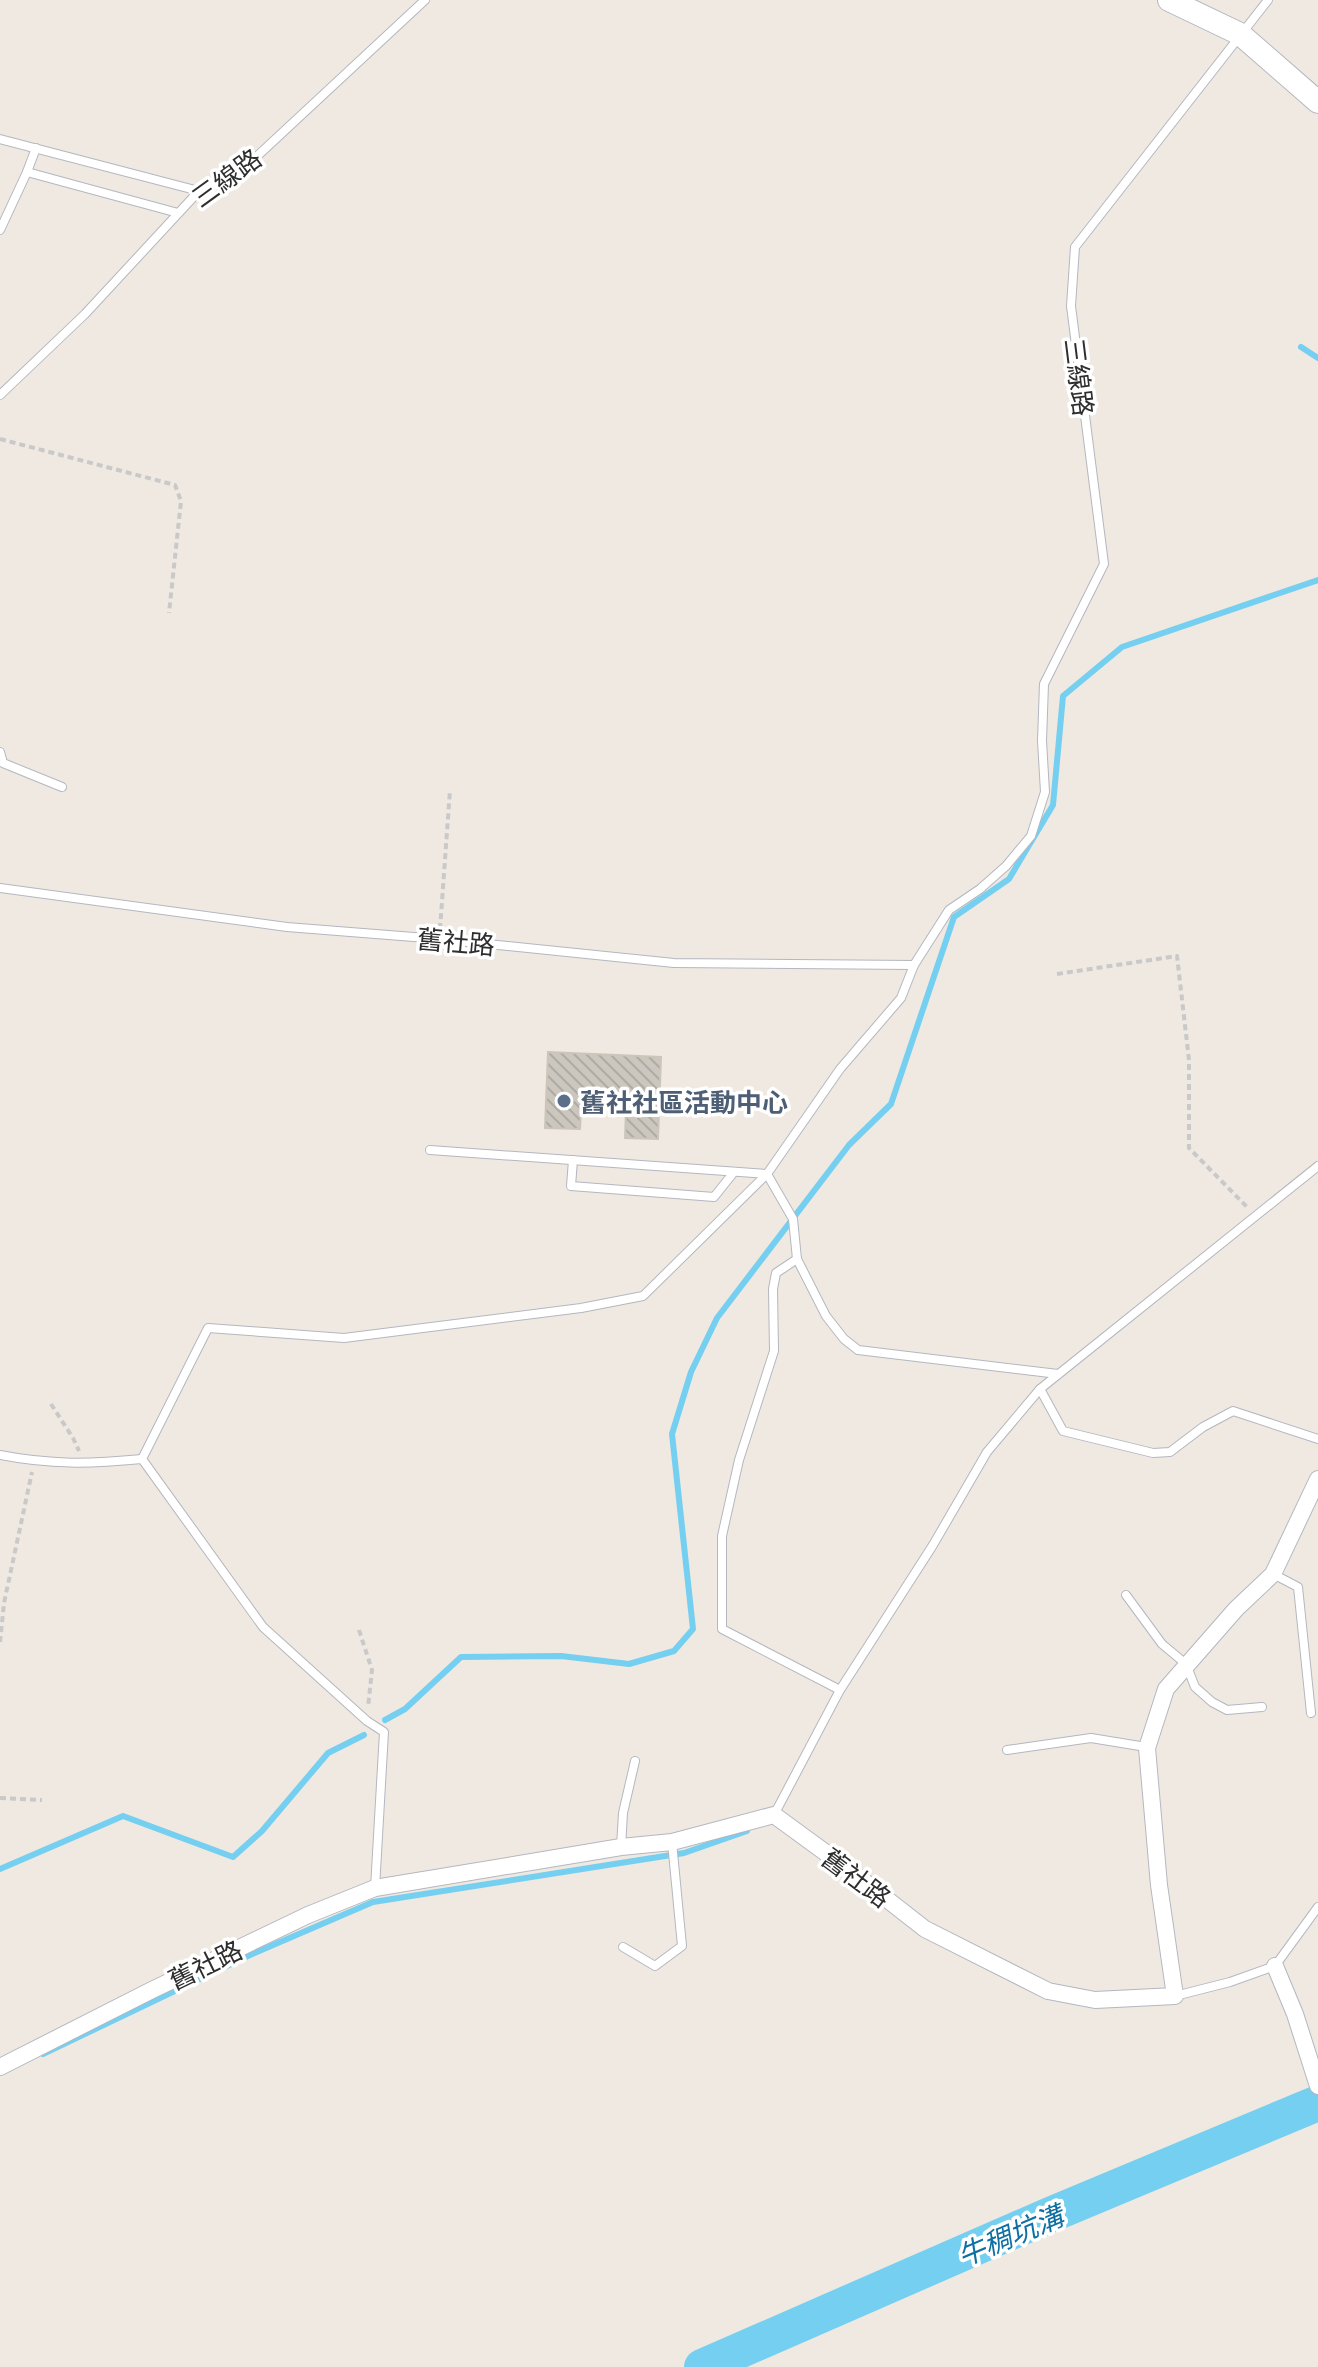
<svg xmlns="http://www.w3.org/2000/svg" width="1318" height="2367" viewBox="0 0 1318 2367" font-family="'Exo 2','Noto Sans TC',sans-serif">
	<defs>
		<pattern id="building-back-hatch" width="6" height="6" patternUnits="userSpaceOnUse" patternTransform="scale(2)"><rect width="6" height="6" fill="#cbc7bf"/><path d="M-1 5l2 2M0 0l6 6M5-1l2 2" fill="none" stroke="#afaba4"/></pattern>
	</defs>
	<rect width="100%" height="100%" fill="#efe9e1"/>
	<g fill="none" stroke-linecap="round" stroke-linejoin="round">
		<g stroke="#75cff0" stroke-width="6">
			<polyline points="1301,347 1318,358"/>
			<polyline points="385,1720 405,1709 461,1657 561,1656 629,1664 674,1651 693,1629 672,1434 691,1372 717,1318 849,1145 891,1104 954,917 1009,879 1053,805 1063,696 1122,647 1318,580"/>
			<polyline points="0,1869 123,1816 233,1857 262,1831 328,1753 364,1735"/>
			<polyline points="43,2054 250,1955 373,1902 684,1853 747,1831"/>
		</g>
		<polyline stroke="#75cff0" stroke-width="36" points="702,2367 1050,2215 1318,2103"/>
	</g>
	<polygon fill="url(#building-back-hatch)" stroke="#cbc5ba" stroke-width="2" points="548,1052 661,1057 658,1139 625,1138 626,1110 604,1108 581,1109 580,1129 545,1128"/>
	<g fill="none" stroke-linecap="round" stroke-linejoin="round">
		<g stroke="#b4b7c1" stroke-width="10">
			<g id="lane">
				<polyline points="0,139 199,191"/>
				<polyline points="27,172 178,213"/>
				<polyline points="0,230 27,172 36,148"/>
				<polyline points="0,395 85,314 199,191 254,159 425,0"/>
				<polyline points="0,752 3,763 62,787"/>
				<polyline points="0,888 287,927 439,939 674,963 914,965"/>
				<polyline points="430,1150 767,1174 793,1219 797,1259 826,1316 844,1339 858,1350 1058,1374"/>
				<polyline points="573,1160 571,1186 714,1197 734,1172"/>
				<polyline points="797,1259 776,1273 773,1289 774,1351 739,1460 722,1536 722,1629 840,1690"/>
				<polyline points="1040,1389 1063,1431 1153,1453 1170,1452 1203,1427 1233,1411 1318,1439"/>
				<path d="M0 1455C51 1465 90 1464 142 1459"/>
				<polyline points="1273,1574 1298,1587 1311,1713"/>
				<polyline points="1126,1595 1162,1644 1186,1664 1195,1687 1212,1702 1227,1710 1262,1707"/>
				<polyline points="1007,1750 1091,1738 1146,1747"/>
				<polyline points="774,1815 840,1690 933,1545 987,1452 1040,1389 1318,1166"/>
				<polyline points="621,1847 623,1813 635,1761"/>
				<polyline points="375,1888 384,1732 367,1721 263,1627 142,1459 208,1328 344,1338 581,1308 643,1296 767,1174 840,1069 901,998 914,965 949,910 980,889 1006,866 1031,836 1045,792 1042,741 1044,684 1104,564 1071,306 1075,247 1268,0"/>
				<polyline points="623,1947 655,1966 682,1946 672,1842"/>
				<polyline points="1175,1996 1230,1982 1275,1966 1318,1907"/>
			</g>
		</g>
		<g stroke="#b4b7c1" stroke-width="18">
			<g id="street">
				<polyline points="1275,1966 1295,2014 1318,2086"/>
				<polyline points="0,2067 152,1990 308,1915 375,1888 621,1847 672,1842 774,1815 852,1872 925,1929 1048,1991 1095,2000 1175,1996 1159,1885 1147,1748 1166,1689 1236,1609 1273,1574 1318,1479"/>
			</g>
		</g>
		<g stroke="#b4b7c1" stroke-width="24">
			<polyline id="secondary" points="1169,0 1240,34 1318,102"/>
		</g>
		<g stroke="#c9c9c9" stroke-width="4" stroke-dasharray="6 4" stroke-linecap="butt">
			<polyline points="0,439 175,485 181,501 169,613"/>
			<polyline points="440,929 450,790"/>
			<polyline points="1057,974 1177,956 1189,1060 1189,1148 1248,1208"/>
			<polyline points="51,1404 73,1438 79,1451"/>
			<polyline points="359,1630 372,1670 368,1707"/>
			<polyline points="0,1642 4,1603 32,1472"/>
			<polyline points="0,1798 42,1800"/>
		</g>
		<use href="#lane" stroke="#fff" stroke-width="8"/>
		<use href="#street" stroke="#fff" stroke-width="16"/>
		<use href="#secondary" stroke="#fff" stroke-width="22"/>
	</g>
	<circle fill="#5c6f8a" stroke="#fff" stroke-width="3" cx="564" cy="1101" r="8"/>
	<g text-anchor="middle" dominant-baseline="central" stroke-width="7" stroke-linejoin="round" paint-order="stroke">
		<g font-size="26" fill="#2e2e2e" stroke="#fff">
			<text transform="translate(226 177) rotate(-36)">三線路</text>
			<text transform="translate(1080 377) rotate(83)">三線路</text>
			<text transform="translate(456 941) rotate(5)">舊社路</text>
			<text transform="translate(857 1877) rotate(37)">舊社路</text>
			<text transform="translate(205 1964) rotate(-26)">舊社路</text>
		</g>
		<g font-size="26" font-weight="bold" fill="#4e5e75" stroke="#fff" text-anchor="start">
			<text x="580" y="1101">舊社社區活動中心</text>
		</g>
		<g font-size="28" font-style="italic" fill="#0d6fa3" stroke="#fff">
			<text transform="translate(1010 2235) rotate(-23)">牛稠坑溝</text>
		</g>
	</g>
</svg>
